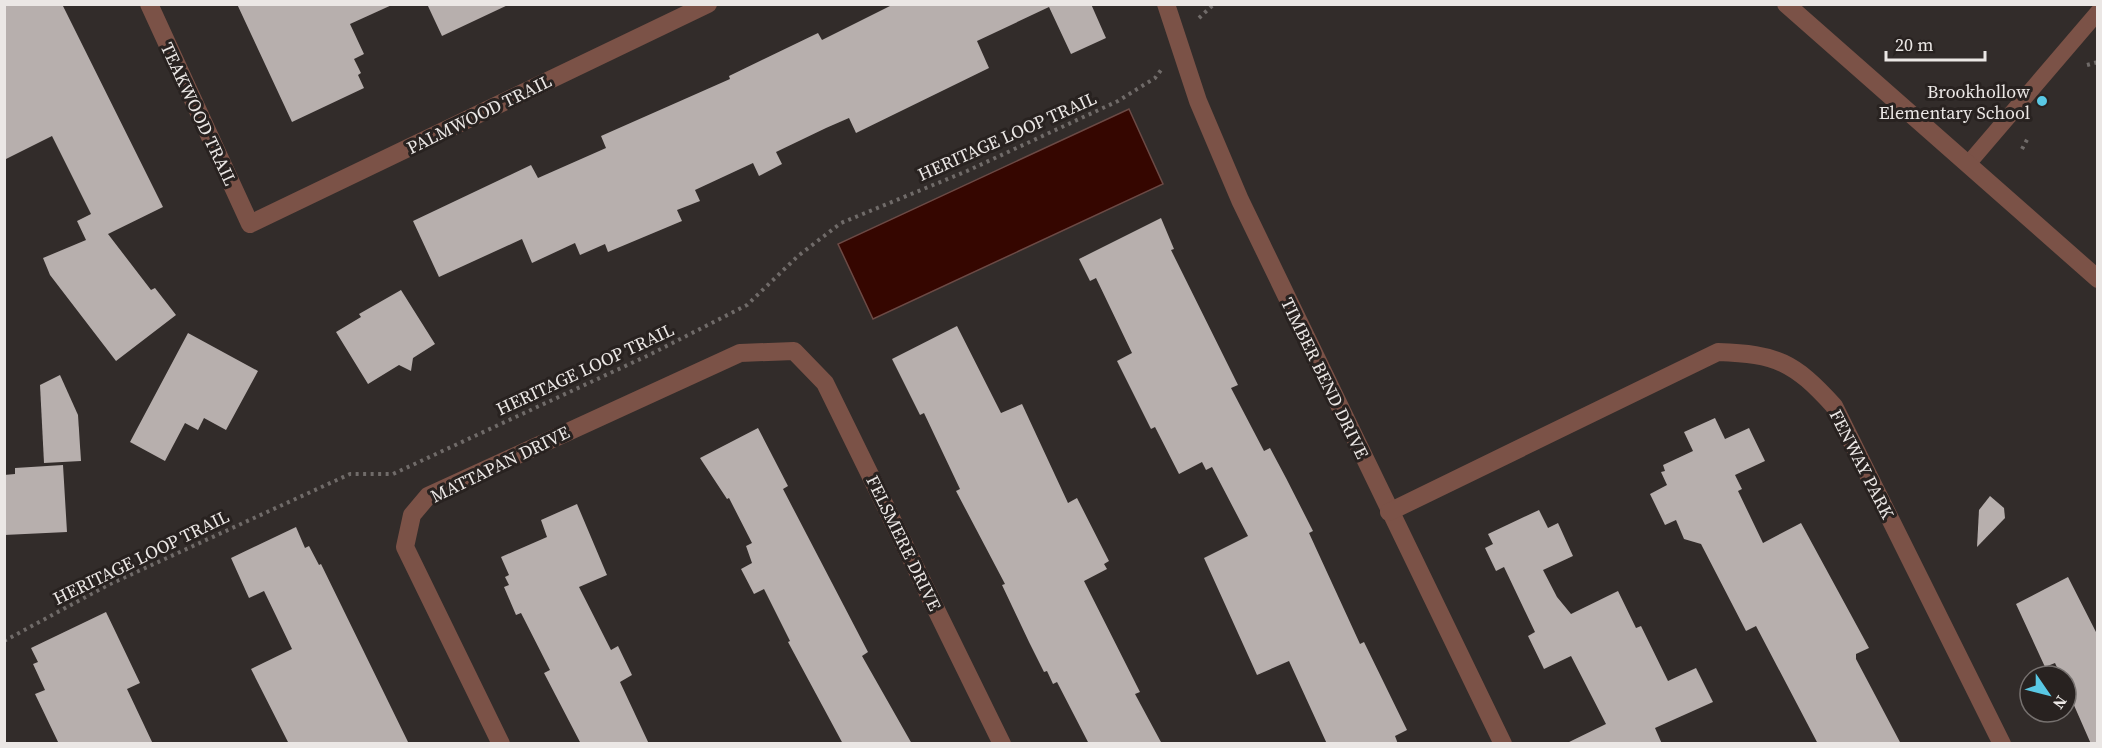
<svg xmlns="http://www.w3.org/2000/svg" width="2102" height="748" viewBox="0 0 2102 748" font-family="'Source Serif 4',serif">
	<rect width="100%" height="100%" fill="#322c2a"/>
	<polygon fill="#350600" stroke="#6c4a45" stroke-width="1.5" points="1129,109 1163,184 873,319 838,244"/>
	<g fill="#b7afad">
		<polygon points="4,4 62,4 163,207 108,234 151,290 155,288 176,315 116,361 50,275 43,258 86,240 77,221 91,214 52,136 4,160"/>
		<polygon points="237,4 394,4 350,24 364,54 354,59 361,73 358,75 364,88 292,122"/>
		<polygon points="427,4 510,4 442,36"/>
		<polygon points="894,4 1091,4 1106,38 1071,54 1049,7 977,41 989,68 856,133 849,118 826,128 776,152 782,164 759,176 753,163 695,190 700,201 677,210 682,221 608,252 605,244 580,255 575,243 532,263 522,239 439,277 413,221 531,165 538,178 606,148 601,136 730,79 729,76 818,33 822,40"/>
		<polygon points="1161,218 1174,249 1171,250 1238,385 1231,388 1264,451 1270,448 1286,478 1313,531 1309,533 1360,644 1364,642 1407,730 1395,736 1398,744 1327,744 1289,661 1257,675 1204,558 1248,536 1212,467 1206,470 1202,462 1179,474 1155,427 1151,429 1117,361 1132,353 1096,278 1090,281 1079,259"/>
		<polygon points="401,290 435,344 413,358 411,371 399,365 368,384 336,332 361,317 359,314"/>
		<polygon points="957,326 1001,413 1022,404 1068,503 1077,498 1109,561 1104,564 1107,569 1084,581 1140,692 1135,694 1162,744 1089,744 1057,682 1053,684 1047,671 1044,672 1029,642 1002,585 1005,584 956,491 960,489 924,413 920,415 892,359"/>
		<polygon points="188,333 258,371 226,430 204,418 198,430 185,423 165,461 130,442"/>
		<polygon points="60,375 78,415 81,461 44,463 40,385"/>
		<polygon points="1715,418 1725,439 1749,428 1765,461 1735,475 1742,489 1738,491 1763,543 1801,523 1869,648 1856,654 1856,659 1901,744 1818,744 1756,626 1746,631 1701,544 1684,539 1676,520 1665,525 1650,494 1667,485 1661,472 1665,471 1663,465 1693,451 1684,432"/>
		<polygon points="758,428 788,486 783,489 868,652 862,656 912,744 843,744 788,642 790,641 764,589 754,594 741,569 752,563 746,546 752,543 729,498 727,499 700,458"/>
		<polygon points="63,465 67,532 4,535 4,475 15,474 15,468"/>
		<polygon points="1990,496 2004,508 2005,518 1977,547 1979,510"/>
		<polygon points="577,504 607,575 579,587 611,650 618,646 632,675 620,682 649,744 581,744 544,673 550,670 521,613 516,615 504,587 509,585 505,577 509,575 501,557 547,537 541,520"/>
		<polygon points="1539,510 1548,528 1558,523 1573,556 1543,570 1557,597 1571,614 1618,591 1636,628 1641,626 1668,681 1696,668 1713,702 1655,728 1662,744 1565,744 1606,724 1571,656 1544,669 1528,636 1535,632 1504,567 1496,571 1485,548 1493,544 1488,534"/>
		<polygon points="296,527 305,548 309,546 319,565 321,564 409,744 289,744 251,669 292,649 264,591 249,598 231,558"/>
		<polygon points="2068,577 2097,634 2097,744 2091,744 2066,687 2066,676 2061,676 2055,663 2045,667 2016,604"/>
		<polygon points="106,612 140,683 127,689 153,744 59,744 35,694 45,690 33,664 38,662 31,648"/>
	</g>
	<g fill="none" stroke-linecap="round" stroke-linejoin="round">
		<g stroke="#706b69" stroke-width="4" stroke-dasharray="3 4.5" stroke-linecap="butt">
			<polyline points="1199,18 1214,4"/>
			<polyline points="2087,65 2098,62"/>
			<polyline points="2022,149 2029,136"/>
			<polyline points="4,641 108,585 350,474 393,474 649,355 747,305 798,256 841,223 967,171 1118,101 1155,78 1161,70"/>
		</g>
		<polyline stroke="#7b5247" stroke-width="16" points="1968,164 2098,12"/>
		<g stroke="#7b5247" stroke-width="18">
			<polyline points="149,4 250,224 708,4"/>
			<polyline points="1166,4 1198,101 1240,200 1503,744"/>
			<path d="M1389 512 1718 352C1777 354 1794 362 1834 406L2002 744"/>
			<polyline points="501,744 405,547 412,515 428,496 740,353 794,351 825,383 1002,744"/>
		</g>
		<polyline stroke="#7b5247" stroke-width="18" points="1786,4 2098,279"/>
	</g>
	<circle fill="#59c8e4" stroke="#282220" stroke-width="2" cx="2042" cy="101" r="6"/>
	<g text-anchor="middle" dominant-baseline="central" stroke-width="6" stroke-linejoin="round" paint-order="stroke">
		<g font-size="18" fill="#ebe7e5" stroke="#282220" text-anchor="end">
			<text x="2030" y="91">Brookhollow<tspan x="2030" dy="21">Elementary School</tspan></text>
		</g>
		<g font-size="18" fill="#ebe7e5" stroke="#282220">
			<text transform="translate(199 114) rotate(65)">TEAKWOOD TRAIL</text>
			<text transform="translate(479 114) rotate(-26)">PALMWOOD TRAIL</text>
			<text transform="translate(1007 136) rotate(-24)">HERITAGE LOOP TRAIL</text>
			<text transform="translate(585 369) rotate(-25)">HERITAGE LOOP TRAIL</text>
			<text transform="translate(1325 378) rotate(64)">TIMBER BEND DRIVE</text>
			<text transform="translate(500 464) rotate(-26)">MATTAPAN DRIVE</text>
			<text transform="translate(1862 464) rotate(63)">FENWAY PARK</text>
			<text transform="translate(904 543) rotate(64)">FELSMERE DRIVE</text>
			<text transform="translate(141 557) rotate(-26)">HERITAGE LOOP TRAIL</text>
		</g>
	</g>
	<rect width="2102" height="748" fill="none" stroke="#ebe7e5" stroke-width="12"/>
	<g transform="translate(2048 694) rotate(125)"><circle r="28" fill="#282220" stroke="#76716f" stroke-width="1.5"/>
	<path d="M0-4.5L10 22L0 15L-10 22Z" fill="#59c8e4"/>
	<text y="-9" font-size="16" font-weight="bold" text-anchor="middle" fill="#ebe7e5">N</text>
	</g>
	<path d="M1886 51v9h99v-9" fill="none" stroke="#ebe7e5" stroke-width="3"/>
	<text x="1895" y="51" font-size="18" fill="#ebe7e5" stroke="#282220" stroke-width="4.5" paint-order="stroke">20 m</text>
</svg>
